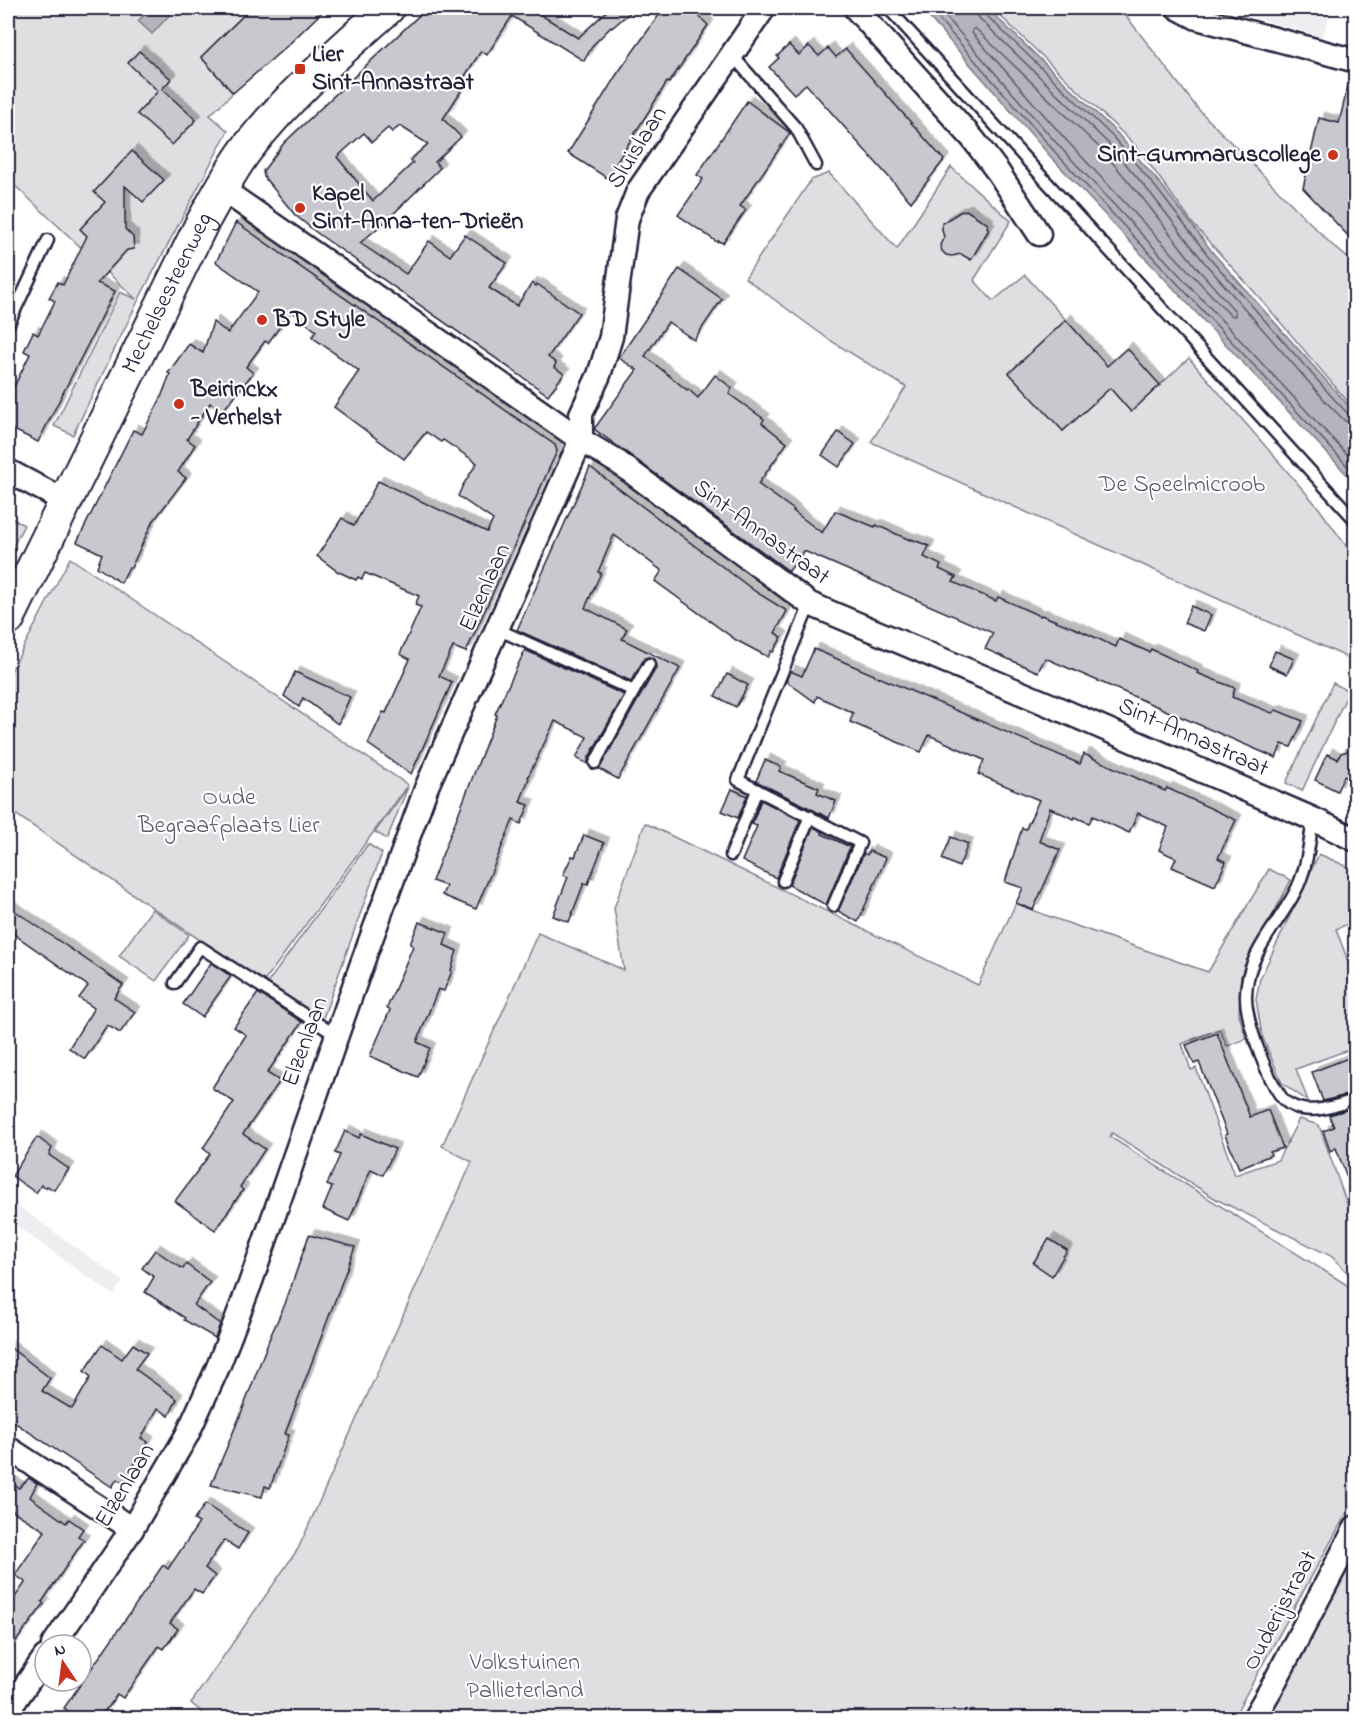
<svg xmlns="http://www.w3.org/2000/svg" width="1363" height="1726" viewBox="0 0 1363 1726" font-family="'Indie Flower',sans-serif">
	<defs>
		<filter id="shadow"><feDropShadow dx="5.5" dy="-5.5" stdDeviation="0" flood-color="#0004"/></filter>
	</defs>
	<rect width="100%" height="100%" fill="#fff"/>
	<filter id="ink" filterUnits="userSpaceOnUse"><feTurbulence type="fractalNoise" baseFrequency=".0167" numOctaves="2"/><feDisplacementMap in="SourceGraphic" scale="12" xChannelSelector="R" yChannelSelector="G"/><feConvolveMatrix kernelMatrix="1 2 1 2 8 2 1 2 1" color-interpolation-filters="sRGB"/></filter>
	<g filter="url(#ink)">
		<g fill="#eeeef1">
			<polygon points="1223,8 1332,8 1322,37"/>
			<polygon points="8,1199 123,1281 113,1295 8,1220"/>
		</g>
		<g fill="#dfdfe2" stroke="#80808e" stroke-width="1.5">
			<polygon points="8,8 251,8 201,57 233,93 210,115 228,131 138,301 73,435 54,426 120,292 136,299 8,179"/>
			<polygon points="992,8 1120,8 1198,109 1331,244 1355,264 1355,410 1258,296 1193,224 1137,147"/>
			<polygon points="951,167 1011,221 974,280 993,301 1025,275 1066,320 1010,373 1063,431 1110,388 1131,412 1189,358 1318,507 1355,558 1355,664 1340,654 871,442 906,387 828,339 745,278 811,180 829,173 897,249"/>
			<polygon points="8,516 24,525 8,556"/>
			<polygon points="70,558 408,785 263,983 8,809 8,677"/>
			<polygon points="1333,683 1349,691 1302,791 1286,783"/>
			<polygon points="408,787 387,839 375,832"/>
			<polygon points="645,823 978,985 1016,903 1045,915 1208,972 1269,869 1291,880 1241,976 1239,1014 1246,1039 1227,1046 1219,1029 1182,1044 1191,1070 1196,1068 1235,1175 1278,1160 1299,1119 1319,1125 1355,1227 1355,1271 1351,1276 1331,1256 1216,1199 1112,1133 1110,1137 1355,1290 1355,1498 1233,1718 209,1718 191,1703 298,1549 472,1162 442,1146 538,933 624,970 614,908"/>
			<polygon points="368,844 382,853 322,1021 266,985"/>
			<polygon points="1319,854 1355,870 1355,921 1336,929 1355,980 1356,1047 1296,1069 1308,1101 1282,1083 1262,1036 1256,999 1260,979"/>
			<polygon points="152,909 189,935 156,981 119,956"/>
			<polygon points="1355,1552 1355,1718 1263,1718 1283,1686"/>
		</g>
		<g fill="#b4b4bc" stroke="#7a7a88" stroke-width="1.5">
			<polygon points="151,8 176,8 152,34 138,21"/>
			<polygon points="921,8 987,8 1117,133 1162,186 1214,254 1355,413 1355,483 1050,156"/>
		</g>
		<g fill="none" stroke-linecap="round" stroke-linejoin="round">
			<g stroke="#5c5c6f" stroke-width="1.5">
				<polyline points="929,8 1055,152 1356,475"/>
				<polyline points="938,8 1060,147 1356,464"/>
				<polyline points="976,8 976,14 980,19 1108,143 1151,194 1204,262 1327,403 1345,421 1356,424"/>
				<polyline points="983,8 985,14 1113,137 1157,189 1210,258 1333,398 1349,415 1356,417"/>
				<polygon points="975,28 1101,149 1144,200 1197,268 1235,311 1235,316 1230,315 1067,141 972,33 972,30"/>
			</g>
		</g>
		<g fill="#c8c8cf" stroke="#22223b" stroke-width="1.5" fill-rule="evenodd" filter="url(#shadow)">
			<polygon points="251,8 326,8 287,46 233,93 201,57"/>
			<path d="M427 8H530L578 38 610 8H635L612 28 611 27 593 45 584 61 512 16 487 55 481 51 457 88 461 91 443 119 461 137 435 162 440 168 385 222 360 243 406 274 429 241 450 256 465 235 507 263 489 288 517 306 532 283 536 286 537 284 579 313 548 357 556 363 554 367 564 374 548 395 317 233 295 215 264 177 263 171 284 143ZM400 126 428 144 410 160 413 163 373 201 337 157 364 133 372 142 388 128 392 132Z"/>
			<polygon points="664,8 690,8 708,25 669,83 667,82 607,178 568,153 617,74"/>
			<polygon points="789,45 799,55 809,46 819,56 828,48 836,57 846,49 944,160 911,202 806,84 794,94 769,67 779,58 777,56"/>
			<polygon points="139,51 171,79 162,89 196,120 172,145 137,114 158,91 128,63"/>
			<polygon points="1349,81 1356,82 1356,244 1303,188 1319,118 1339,123"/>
			<polygon points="747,101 790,133 740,206 746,210 723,243 718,241 717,242 678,215 703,179 697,175"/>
			<polygon points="132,151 164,180 143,202 125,186 125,229 133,237 134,249 127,250 97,283 115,291 38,442 8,427 8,399 30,354 24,351 33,332 38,335 55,301 49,298 58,282 63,285 87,236 80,229 105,202 94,192"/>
			<polygon points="966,210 988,224 987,227 989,229 971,260 961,254 952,256 946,255 942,251 940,245 944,237 942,230 942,223 960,212"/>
			<polygon points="236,222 555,445 557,451 466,652 453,647 439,676 452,682 411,774 368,744 383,712 386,713 410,659 400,654 421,607 415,605 419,596 365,573 362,579 358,577 356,580 337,571 317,556 342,518 354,526 378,481 487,532 493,520 458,496 463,485 477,463 443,440 441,442 426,432 404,459 334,407 359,371 312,337 316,331 291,311 268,343 265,341 246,367 253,373 222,412 210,403 187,439 195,445 178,472 186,478 152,523 131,568 129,567 121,583 97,567 102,554 77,542 133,430 142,434 160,400 170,374 168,373 189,344 203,353 213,322 228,333 258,292 216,262"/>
			<polygon points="679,269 722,299 694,340 668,322 645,356 687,390 688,389 698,398 715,375 732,388 729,394 764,419 762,423 787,443 758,484 794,510 793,511 822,533 835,511 875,527 876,525 910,540 911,539 929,546 924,557 941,565 939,569 956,577 953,582 996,601 998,597 1040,616 1041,615 1079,630 1116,647 1119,639 1149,652 1151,649 1198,671 1197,673 1235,688 1232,697 1272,713 1276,710 1303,721 1291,747 1282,744 1276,758 1045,658 1038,672 985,649 993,633 804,551 789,571 594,429 637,370 619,358"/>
			<polygon points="1066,320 1107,366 1127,348 1160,385 1131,412 1110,388 1063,431 1009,373"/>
			<polygon points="838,432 855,444 839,467 822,455"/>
			<polygon points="590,467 756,592 787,611 775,633 782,637 773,652 771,651 768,657 736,640 655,581 662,571 614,535 598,572 601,573 585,608 627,629 622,639 680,668 618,779 599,769 656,668 655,660 649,657 645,658 631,681 517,630"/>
			<polygon points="1191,606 1211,615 1204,631 1184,623"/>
			<polygon points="814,649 1080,764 1084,754 1165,791 1167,788 1236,820 1218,858 1226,862 1215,886 1172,867 1176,858 1159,850 1168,827 1138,813 1129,833 1093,816 1089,823 1075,817 1074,819 1050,808 1039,841 1060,850 1033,910 1016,903 1023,888 1005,882 1022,828 1026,829 1039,800 978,774 984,760 929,735 921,752 850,722 853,713 817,696 815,702 786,681 790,671 802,676"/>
			<polygon points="525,650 624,695 588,759 588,764 576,758 587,737 555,721 528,777 529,778 520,802 529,805 521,824 513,820 476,909 442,895 446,886 432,881 497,715 495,714"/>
			<polygon points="1275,651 1294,659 1287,674 1269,666"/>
			<polygon points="295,672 350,697 338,724 303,698 299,707 284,696"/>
			<polygon points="727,674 748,685 736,707 715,696"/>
			<polygon points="1356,749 1356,781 1344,776 1337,791 1315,780 1327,754 1338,759 1341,753"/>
			<polygon points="765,760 781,767 779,771 819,788 817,793 836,801 829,818 756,781"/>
			<polygon points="732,789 747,796 738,818 722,811"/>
			<polygon points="761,800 800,820 776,878 742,861 757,826 752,824"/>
			<polygon points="813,827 823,832 822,834 850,847 826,905 789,885"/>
			<polygon points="584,835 604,843 588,884 584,883 569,922 553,916 568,877 563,875 572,856 575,857"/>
			<polygon points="951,837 968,844 959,867 942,859"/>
			<polygon points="869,851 886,858 858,922 838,911 864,853 867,855"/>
			<polygon points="8,906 123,985 114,998 135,1012 120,1033 107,1025 85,1059 69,1048 94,1008 79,998 88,986 8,930"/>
			<polygon points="419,922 448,933 444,945 457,951 451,970 452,971 444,991 438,989 417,1042 430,1048 418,1077 370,1056 390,1010 387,1008 413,946 410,944"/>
			<polygon points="211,963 231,976 202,1017 183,1004"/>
			<polygon points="258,993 302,1022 267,1073 280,1081 243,1134 265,1149 240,1187 243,1190 215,1230 175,1201 210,1154 203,1148 234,1102 212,1088 246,1035 234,1027"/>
			<polygon points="1217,1033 1250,1117 1268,1110 1283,1148 1270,1152 1271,1155 1239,1168 1225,1135 1227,1134 1199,1062 1194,1064 1186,1045"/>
			<polygon points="1356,1055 1356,1094 1350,1094 1323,1101 1312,1072"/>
			<polygon points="1350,1109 1356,1111 1356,1196 1354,1196 1336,1148 1330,1151 1323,1131 1334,1127 1329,1115"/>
			<polygon points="345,1131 359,1138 361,1134 395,1149 383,1175 371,1169 349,1221 323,1209 332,1187 327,1185 340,1155 335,1153"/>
			<polygon points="37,1137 52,1148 49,1155 69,1169 54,1190 47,1186 46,1188 41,1185 36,1193 12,1176"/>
			<polygon points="309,1235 355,1247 285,1434 289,1435 270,1488 265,1486 262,1497 211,1485 242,1411 270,1337 285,1304"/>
			<polygon points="1049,1239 1067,1250 1052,1276 1033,1263"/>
			<polygon points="155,1250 183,1269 186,1264 210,1282 194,1305 220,1324 215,1338 184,1320 185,1318 145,1292 154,1277 142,1268"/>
			<polygon points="133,1344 147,1353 135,1369 177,1399 169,1416 158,1408 141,1438 148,1442 123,1483 117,1479 112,1487 8,1418 8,1346 50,1378 42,1391 72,1409 91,1377 84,1371 102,1345 122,1359"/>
			<polygon points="29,1478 37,1483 30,1497 66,1523 69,1519 83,1529 78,1536 84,1540 42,1602 44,1604 8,1652 8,1607 25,1583 24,1581 15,1575 45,1531 8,1508 8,1480 19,1488"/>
			<polygon points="205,1504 248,1533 238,1549 224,1540 205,1568 215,1576 202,1594 194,1589 170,1623 178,1629 164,1649 159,1646 123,1698 117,1694 99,1719 79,1719 64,1708 163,1565 168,1569 199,1523 194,1520"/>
		</g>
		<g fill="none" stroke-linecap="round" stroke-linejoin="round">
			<g stroke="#22223b" stroke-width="15">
				<g id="lane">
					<polyline points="888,8 1356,521"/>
					<polyline points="732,55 796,128 816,165"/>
					<polyline points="8,325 48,240"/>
					<polyline points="810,604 738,780 860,843 833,906"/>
					<polyline points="497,629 634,691 649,664"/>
					<polyline points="595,763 634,691"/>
					<path d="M1313 819C1309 845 1307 871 1294 894 1280 920 1257 945 1249 974 1246 986 1245 1002 1248 1014 1252 1036 1267 1076 1280 1095 1283 1100 1288 1104 1293 1106 1312 1115 1333 1106 1352 1101L1356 1104"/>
					<polyline points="731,855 757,790"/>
					<polyline points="783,881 810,816"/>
					<polyline points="175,983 200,947 337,1036"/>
				</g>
			</g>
			<g stroke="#22223b" stroke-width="27">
				<g id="street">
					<polyline points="855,8 973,139 998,172 1039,234"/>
					<polyline points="1178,8 1197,18 1356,61"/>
					<polyline points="222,189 581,440 619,463 810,604 1057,708 1313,819 1356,840"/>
					<polyline points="8,471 65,501"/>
					<polyline points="8,1448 132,1529"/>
					<polyline points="53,1645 132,1529 187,1435 218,1367 250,1284 360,969 427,786 581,440 581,414 599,375 611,337 627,219 638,191 764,8"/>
					<polyline points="8,1711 45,1657"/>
					<polyline points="1254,1718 1272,1687 1356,1527"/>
				</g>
			</g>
			<g stroke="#22223b" stroke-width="36">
				<g id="secondary">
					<path id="s1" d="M8 619 201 225C215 200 229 173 246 150 287 97 338 53 388 8"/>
				</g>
			</g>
			<use href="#lane" stroke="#fff" stroke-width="10"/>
			<use href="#street" stroke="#fff" stroke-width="22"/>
			<use href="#secondary" stroke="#fff" stroke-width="32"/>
		</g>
	</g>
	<g fill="#c8321e" stroke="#fff" stroke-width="2">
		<rect x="294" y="63" width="12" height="12" rx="3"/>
		<circle cx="1333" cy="155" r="6"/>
		<circle cx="300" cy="208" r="6"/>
		<circle cx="262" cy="320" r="6"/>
		<circle cx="179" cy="404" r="6"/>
	</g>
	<g text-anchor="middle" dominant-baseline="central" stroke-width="4.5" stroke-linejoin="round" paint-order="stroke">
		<g font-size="24" font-weight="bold" fill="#22223b" stroke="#fff" text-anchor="start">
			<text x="312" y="55">Lier<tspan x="312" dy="28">Sint-Annastraat</tspan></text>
			<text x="1321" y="155" text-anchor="end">Sint-Gummaruscollege</text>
			<text x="312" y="194">Kapel<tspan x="312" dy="28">Sint-Anna-ten-Drieën</tspan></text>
			<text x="274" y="320">BD Style</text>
			<text x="191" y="390">Beirinckx<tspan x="191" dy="28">- Verhelst</tspan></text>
		</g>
		<g font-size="24" fill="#22223b" stroke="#fff">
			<text transform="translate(638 148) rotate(-58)">Sluislaan</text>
			<text stroke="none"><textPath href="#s1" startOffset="363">Mechelsesteenweg</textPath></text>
			<text transform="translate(761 533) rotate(36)">Sint-Annastraat</text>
			<text transform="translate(486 588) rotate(-66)">Elzenlaan</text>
			<text transform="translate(1193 738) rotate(24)">Sint-Annastraat</text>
			<text transform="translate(306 1042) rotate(-70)">Elzenlaan</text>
			<text transform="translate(126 1486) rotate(-59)">Elzenlaan</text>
			<text transform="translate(1281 1611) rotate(-62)">Ouderijstraat</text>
		</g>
		<g font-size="24" fill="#5b5b6d" stroke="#fff">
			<text x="1182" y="485">De Speelmicroob</text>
			<text x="229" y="798">Oude<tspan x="229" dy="28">Begraafplaats Lier</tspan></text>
			<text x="525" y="1663">Volkstuinen<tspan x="525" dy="28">Pallieterland</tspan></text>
		</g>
	</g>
	<rect width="1363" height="1726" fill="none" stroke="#fff" stroke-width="30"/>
	<rect x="15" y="15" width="1333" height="1696" fill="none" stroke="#22223b" stroke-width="2" filter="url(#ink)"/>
	<g transform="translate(63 1663) rotate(347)"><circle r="28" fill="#ffffff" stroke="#a7a7b1" stroke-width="1.5"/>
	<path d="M0-4.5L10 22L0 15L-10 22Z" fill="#c8321e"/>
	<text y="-9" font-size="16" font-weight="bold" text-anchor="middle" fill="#22223b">N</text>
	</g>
</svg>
